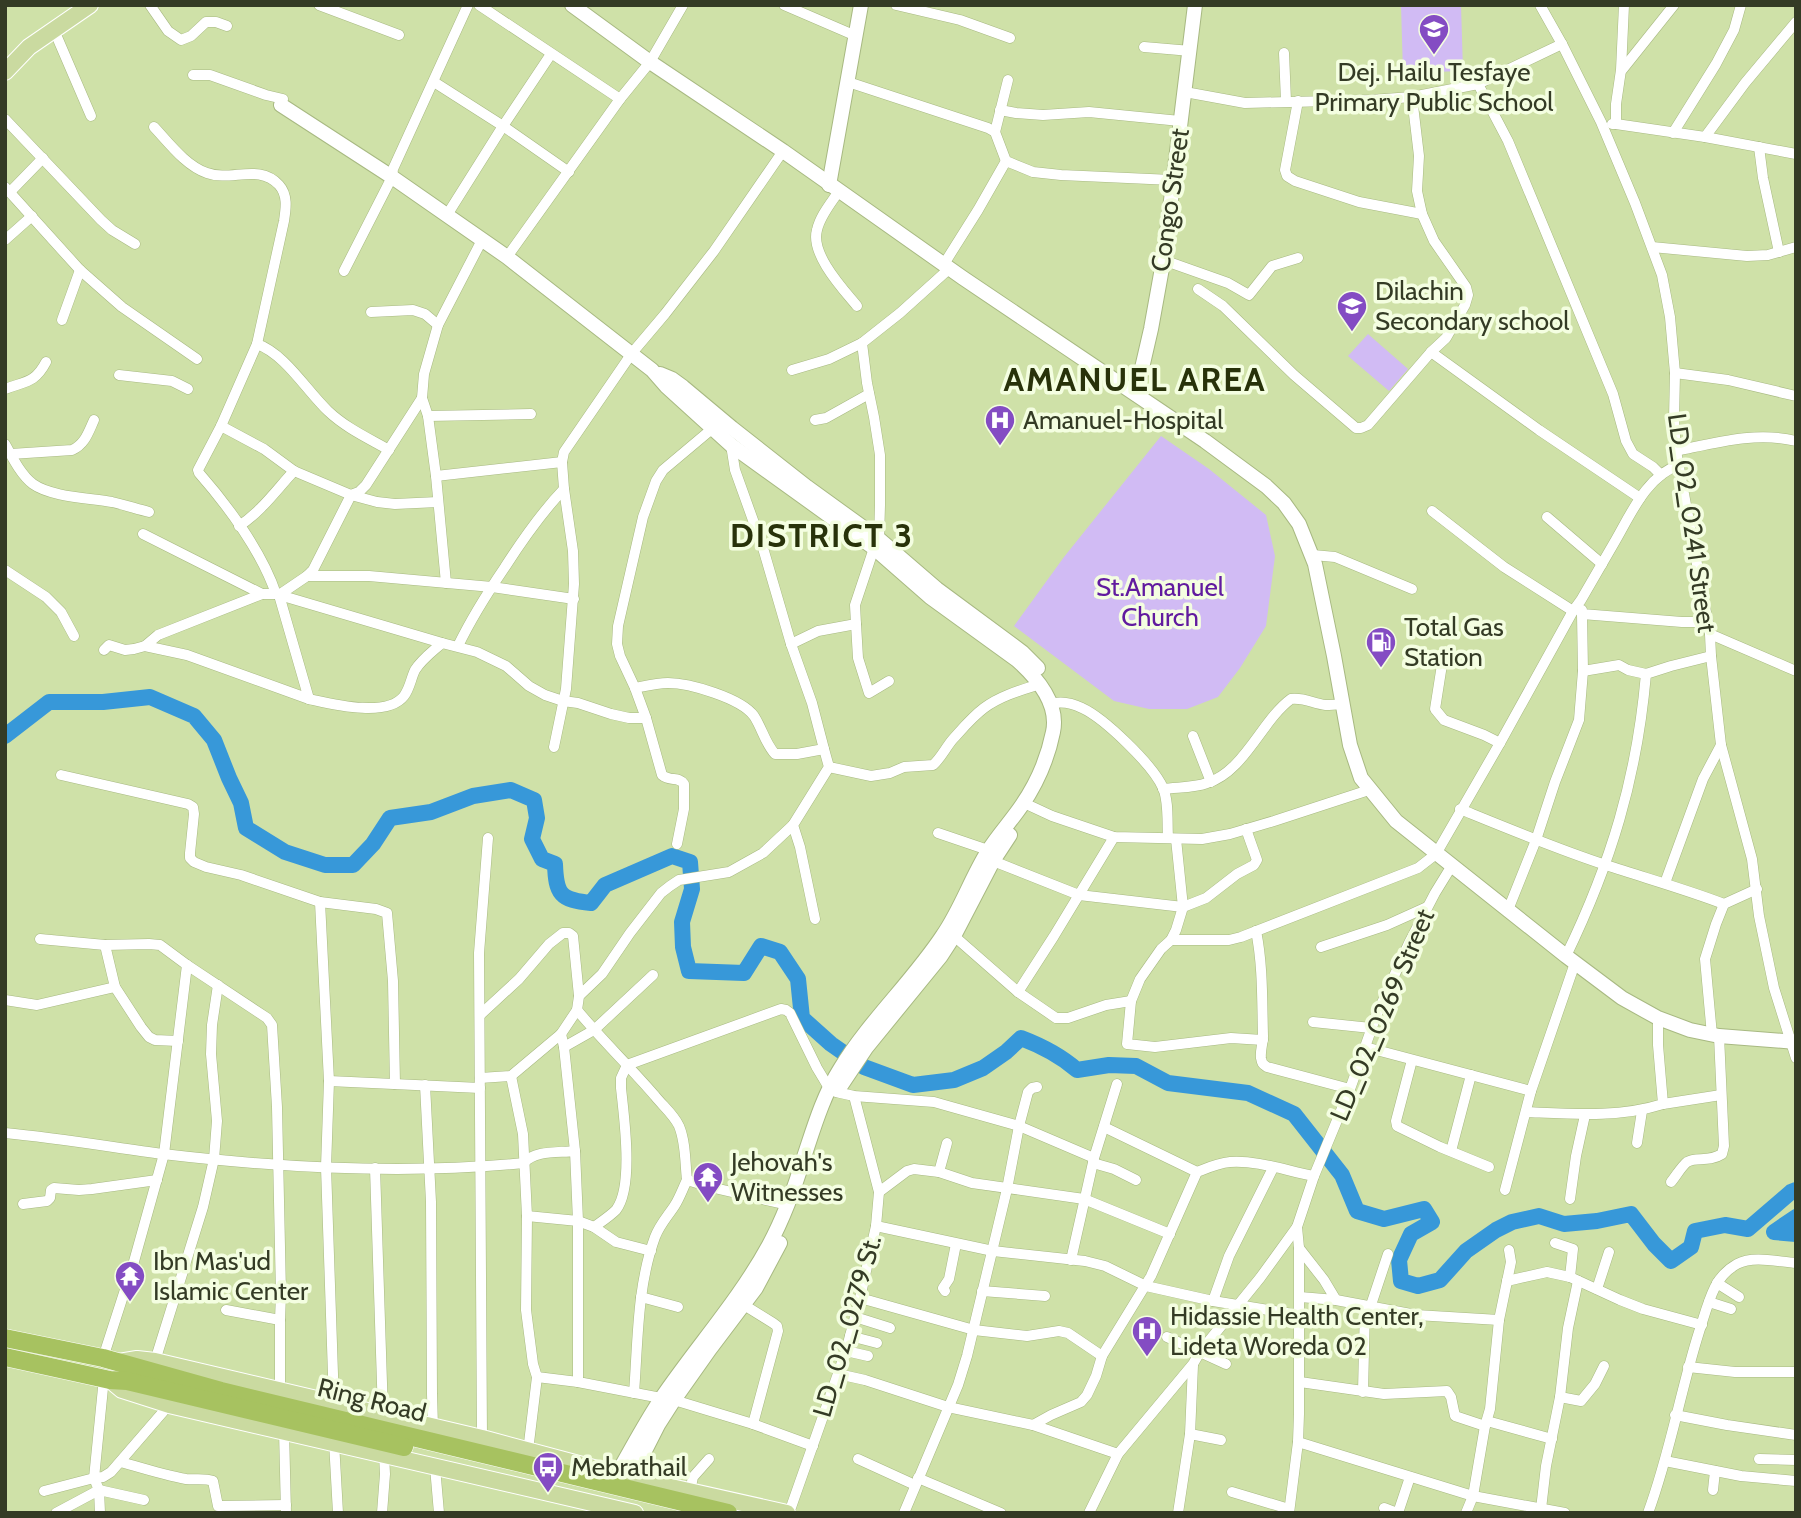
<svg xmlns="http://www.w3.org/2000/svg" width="1801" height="1518" viewBox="0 0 1801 1518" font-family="Cabin,sans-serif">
	<rect width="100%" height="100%" fill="#cfe1a8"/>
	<g fill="#d1bbf4">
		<polygon points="1401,5 1461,5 1463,71 1403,73"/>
		<polygon points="1368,334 1408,369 1389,391 1348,356"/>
		<polygon points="1161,436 1209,469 1266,515 1275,556 1266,626 1240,668 1218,697 1187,709 1149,709 1114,701 1014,626 1064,557"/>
	</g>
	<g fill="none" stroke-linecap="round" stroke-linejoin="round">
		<g stroke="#3798d9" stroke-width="16">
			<path d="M5 736 49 702H103L150 697 194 716 214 740 229 778 241 803 246 828 285 852 325 865H353L373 844 390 818 431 812 473 796 511 790 534 800 537 818 532 839 542 859 555 864C556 894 560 900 591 903L605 885 672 856 690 862 692 889 682 922 683 947 689 971 744 973 761 946 780 952 798 979 802 1018 831 1044 864 1067 913 1085 954 1080 983 1068 1006 1052 1021 1038C1042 1046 1060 1055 1077 1070L1109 1065 1136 1066 1168 1083 1248 1093 1294 1114 1342 1175 1357 1211 1384 1219 1424 1209 1432 1222 1411 1234 1399 1260 1401 1281 1418 1286 1440 1280 1466 1251 1496 1230 1512 1222 1539 1216 1564 1224 1597 1221 1631 1214 1654 1244 1671 1261 1691 1247 1695 1231 1725 1225 1748 1229 1791 1192 1796 1190"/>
			<polyline points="1796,1217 1774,1232 1796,1234"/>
		</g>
		<g stroke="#a8b982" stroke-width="11">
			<g id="street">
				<polyline points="150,5 168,31 181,40 191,36 206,22 216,22 227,26"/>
				<polyline points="319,5 399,35"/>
				<polyline points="479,5 620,99"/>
				<polyline points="784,5 856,36"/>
				<polyline points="896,5 960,20 1010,38"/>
				<polyline points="1540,5 1562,44 1601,122 1635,203 1662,275 1670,317 1675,373 1674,419 1676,451 1710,634 1711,656 1721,745 1752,859 1759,916 1774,988 1796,1058"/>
				<polyline points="54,30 91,116"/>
				<polyline points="1144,47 1191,51"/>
				<polyline points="1284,53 1286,101"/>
				<polyline points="1622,70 1674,5"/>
				<polyline points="193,75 210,75 266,95 283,99"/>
				<polyline points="434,82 503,126 569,172"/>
				<polyline points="848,82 988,128 995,132 1006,161"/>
				<polyline points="1478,84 1508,141 1613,394 1626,441 1633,454 1653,467 1661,475"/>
				<polyline points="1185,92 1245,103 1371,100 1412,97 1478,84 1562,44"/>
				<polyline points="1298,101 1285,170 1287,176 1295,181 1359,202 1422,214"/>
				<polyline points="1000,110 1016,113 1043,115 1089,112 1180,121"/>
				<polyline points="5,119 101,220 112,230 135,244"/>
				<polyline points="1612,124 1616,124 1616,104 1621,70 1624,5"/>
				<polyline points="1616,124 1705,137 1796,154"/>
				<path d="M154 127C169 143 186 166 207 173 231 182 259 163 279 185 288 195 286 208 284 221L257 344 221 426 198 470 199 473C228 506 262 552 276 594"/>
				<polyline points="995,132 1008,80"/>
				<polyline points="1673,133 1716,64 1734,30 1741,5"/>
				<polyline points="1705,137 1745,83 1796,22"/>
				<polyline points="1759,147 1763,178 1779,252"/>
				<polyline points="5,187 80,270 122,307 197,359"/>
				<path d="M839 191C831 203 820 216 817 230 810 254 843 289 857 306"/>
				<polyline points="10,192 43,158"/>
				<polyline points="447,215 503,126 551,54"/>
				<polyline points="5,240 32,216"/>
				<polyline points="1652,247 1747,256 1768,255 1796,247"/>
				<polyline points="507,257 620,99 650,62 683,5"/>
				<polyline points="1163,260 1228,283 1249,295 1272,266 1298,258"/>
				<polyline points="944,264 978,210 1006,161 1033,172 1061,175 1172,180"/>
				<polyline points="344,271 392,177 393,169 468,5"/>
				<polyline points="1198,289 1223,306 1294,375 1356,428 1361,428 1368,425 1431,352 1446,338 1465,305 1468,295 1466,287 1434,241 1422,214 1417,191 1419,156 1412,97"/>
				<polyline points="371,312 413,310 425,314 438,325"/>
				<polyline points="62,320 80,270"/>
				<path d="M257 344C285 354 306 390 328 411 346 428 368 438 389 450"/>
				<polyline points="1431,352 1539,430 1640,498"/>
				<polyline points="792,370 829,359 862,343"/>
				<polyline points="1675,373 1728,380 1796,396"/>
				<polyline points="119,375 172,381 188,389"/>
				<path d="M5 389C26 381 35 383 46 362"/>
				<polyline points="428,416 531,414"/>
				<polyline points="815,420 826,418 869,394"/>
				<polyline points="221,426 264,449 294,471 351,495 377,502 395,504 438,502"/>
				<path d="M5 444C12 457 21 475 33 484 51 497 90 498 112 502 125 505 137 509 149 512"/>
				<path d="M1676 451C1715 443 1756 431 1796 441"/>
				<path d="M11 454 72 450C85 444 88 433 94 420"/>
				<polyline points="436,476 562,462"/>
				<polyline points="1432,511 1504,567 1573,611"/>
				<polyline points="1547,517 1602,564"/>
				<path d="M239 526C261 512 277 489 294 471"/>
				<polyline points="143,534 262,594 276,594 442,643 477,652 506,666 529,686 545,695 563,701 578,703 611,714 629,718 646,718 635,688 620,656 617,644 618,626 643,517 656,481 663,470 713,428"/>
				<polyline points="1313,555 1335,557 1412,589"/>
				<polyline points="5,570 46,597 61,612 74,636"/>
				<polyline points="307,576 369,576 492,587 574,599"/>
				<polyline points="446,583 436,476 428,416 422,398 424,374 438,325 482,240"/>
				<polyline points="1582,610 1582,614 1682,622 1707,622"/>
				<polyline points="856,624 858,658 869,693 889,681"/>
				<polyline points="1710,634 1796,671"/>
				<polyline points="791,644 818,631 856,624 855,605 874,548 879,539 880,505 880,455 874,417 867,383 862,343 900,313 950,268"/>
				<polyline points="145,646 158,635 262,594"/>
				<path d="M458 646C471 619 488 592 505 567 523 539 541 513 564 489"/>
				<polyline points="104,650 109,645 125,650 134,649 145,646 187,655 309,699 279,595 307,576 313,570 351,495 359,492 366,485 422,398"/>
				<polyline points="1444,652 1435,709 1444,720 1484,735 1500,743"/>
				<polyline points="1583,671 1619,665 1628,670 1646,674"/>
				<path d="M635 688C645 686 657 683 668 683 689 683 741 698 754 716 762 728 765 743 775 754H797L824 749 812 703 791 644 763 548 735 470 731 445"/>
				<path d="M309 699C332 704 387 718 404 696 410 688 411 678 415 670 422 659 432 652 442 643"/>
				<path d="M1050 704C1060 701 1072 703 1082 708 1104 718 1153 765 1163 788 1169 802 1167 822 1168 837"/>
				<path d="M646 718 662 775C670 782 679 776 684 784V809L677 844"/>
				<polyline points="1193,736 1211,782"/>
				<polyline points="554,747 566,689 574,584 573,551 564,489 562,462 564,452 632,353 665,314 714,251 783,151"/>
				<path d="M829 767 871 776 890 773 904 767 933 765C941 758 946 747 953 739 963 728 972 717 984 708 1000 696 1021 690 1040 684"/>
				<polyline points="61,775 188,804 193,807 194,814 190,853 190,858 194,862 206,867 241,875 320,902 376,909 387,913 393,981 395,1084"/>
				<path d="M1163 789C1177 787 1194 788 1207 783 1244 772 1262 720 1291 699 1312 697 1318 710 1343 703"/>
				<polyline points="1024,803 1052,816 1114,837 1202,839 1230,834 1274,821 1369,790"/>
				<path d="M1460 809C1509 829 1557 849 1606 865 1645 878 1685 889 1724 904L1757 889"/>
				<polyline points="938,833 988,850"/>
				<polyline points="1176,839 1183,907 1176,930 1171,940 1161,949 1140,979 1131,1001 1127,1044 1155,1047 1231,1038 1263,1040"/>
				<polyline points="993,861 1079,895 1183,907 1206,898 1237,874 1254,865 1257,860 1246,829"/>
				<polyline points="1665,883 1703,779 1721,745"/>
				<polyline points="320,902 329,1081 326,1167 334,1404"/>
				<polyline points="1508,910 1536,840 1555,782 1579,720 1583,671 1582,614"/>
				<polyline points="815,919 800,847 793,825 829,767 824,749"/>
				<path d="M1256 931C1263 965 1262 1001 1263 1036 1263 1043 1260 1051 1261 1058 1262 1064 1263 1064 1267 1067L1350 1089"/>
				<polyline points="954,936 1018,992 1056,1018 1068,1018 1106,1005 1131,1001"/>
				<polyline points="40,939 105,945 149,944 160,945 187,965 267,1018 272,1025 277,1107 281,1294 280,1320 280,1391"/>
				<path d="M1171 940H1229L1241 937 1418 868 1436 854 1500 743 1573 611 1581 600C1592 581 1603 562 1614 543 1630 516 1646 476 1679 465"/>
				<polyline points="105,945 115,987 141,1027 149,1037 155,1040 178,1041"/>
				<polyline points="1321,947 1387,925 1427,907"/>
				<path d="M1566 956C1611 863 1637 778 1646 674L1671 666 1711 656"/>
				<polyline points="1018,992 1054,936 1114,837"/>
				<polyline points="5,1000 37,1005 115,987"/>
				<path d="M577 1010C602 1040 630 1067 655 1096 663 1106 674 1115 679 1126 686 1143 685 1163 687 1180"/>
				<polyline points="480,1015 519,979 549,944 563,933 569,933 573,936 579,996"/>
				<polyline points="1313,1022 1371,1028"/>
				<polyline points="561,1034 564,1047 575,1151"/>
				<polyline points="1712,1035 1705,959 1716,924 1724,904"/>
				<polyline points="564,1047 594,1030 653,975"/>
				<polyline points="1365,1047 1531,1091"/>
				<polyline points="1412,1060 1396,1121 1397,1126 1440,1147 1489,1167"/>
				<polyline points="511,1076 523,1134 527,1216 526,1310 533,1364 537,1377 528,1451"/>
				<polyline points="480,1078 511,1076 561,1034 577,1010 579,996 602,974 630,933 661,893 670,886 679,880 729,872 763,853 793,825"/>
				<polyline points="329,1081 480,1088"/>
				<polyline points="425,1085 431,1202 432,1394 433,1427"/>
				<polyline points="1663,1104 1721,1095"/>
				<path d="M1526 1112C1572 1114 1619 1118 1663 1104L1658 1045V1018"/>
				<path d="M1104 1127 1197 1172C1207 1168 1218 1163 1230 1162 1257 1160 1287 1171 1314 1176"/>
				<path d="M5 1133C58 1138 111 1147 163 1154 282 1168 404 1175 524 1163 535 1150 558 1153 575 1151L578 1221V1382L661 1398"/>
				<polyline points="1637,1143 1642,1111"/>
				<polyline points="1451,1151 1471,1075"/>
				<polyline points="1093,1163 1114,1169 1136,1180"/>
				<polyline points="375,1168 383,1414"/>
				<polyline points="939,1172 947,1143"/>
				<path d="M1671 1182C1676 1176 1681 1167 1687 1162 1696 1156 1708 1163 1722 1154L1724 1146 1719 1036"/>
				<polyline points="1505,1190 1531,1091 1575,963"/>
				<polyline points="879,1192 907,1171 914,1169 939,1172 972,1183 1084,1199 1170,1234"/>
				<polyline points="1570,1199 1576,1156 1585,1115"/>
				<polyline points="23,1204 47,1201 50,1198 51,1190 54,1188 79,1190 92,1189 157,1180"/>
				<polyline points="527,1216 578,1221 594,1227 616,1242 651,1251"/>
				<polyline points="876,1226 993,1251 1085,1261 1105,1266 1146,1286 1213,1301 1299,1315"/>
				<path d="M594 1227C601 1222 610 1216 616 1210 634 1187 624 1117 621 1088V1078L627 1065 781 1009 786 1010 790 1013 817 1068 829 1088 836 1092 854 1096 934 1102 948 1106 1019 1126 1094 1158"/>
				<polyline points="1555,1243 1573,1249 1570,1277"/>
				<polyline points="1299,1248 1324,1280 1336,1300"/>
				<polyline points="1071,1260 1094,1158 1117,1084"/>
				<polyline points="1507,1281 1547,1272 1570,1277 1620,1300 1643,1309 1702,1325"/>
				<polyline points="1717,1283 1739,1297"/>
				<polyline points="1597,1289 1609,1252"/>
				<polyline points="945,1291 943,1288 949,1279 956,1244"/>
				<polyline points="982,1291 1045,1296"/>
				<polyline points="641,1297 678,1307"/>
				<polyline points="1300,1297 1336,1300 1416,1315 1499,1320"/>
				<polyline points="860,1298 974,1330 1027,1336 1059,1331 1068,1333 1102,1356"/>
				<polyline points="1213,1301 1229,1256 1273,1168"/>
				<polyline points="1709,1302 1731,1309"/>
				<polyline points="744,1305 773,1323 777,1326 778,1331 753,1424"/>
				<polyline points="1370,1308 1388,1254"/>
				<polyline points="226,1310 280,1320"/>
				<polyline points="855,1317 890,1328"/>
				<polyline points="850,1336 877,1343"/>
				<polyline points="1167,1337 1226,1364"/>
				<polyline points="846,1351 868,1356"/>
				<polyline points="103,1358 133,1265 164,1154 187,965"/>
				<polyline points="155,1361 203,1207 214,1159 217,1121 211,1054 212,1025 218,985"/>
				<polyline points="1688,1367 1735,1372 1796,1372"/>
				<polyline points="838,1374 865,1380 948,1407 1033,1425 1118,1454"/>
				<polyline points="537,1377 578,1382"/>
				<polyline points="1300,1382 1384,1394 1447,1391 1451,1397 1455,1416 1485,1426"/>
				<polyline points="1363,1392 1365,1307"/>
				<path d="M634 1393C638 1341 637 1286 655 1237 660 1224 668 1216 675 1205 680 1197 683 1188 687 1180L710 1187 788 1205"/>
				<polyline points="1560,1397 1581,1401 1595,1384 1604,1366"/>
				<polyline points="674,1400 753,1424 813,1446"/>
				<polyline points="1675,1415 1727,1425 1796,1435"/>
				<polyline points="1487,1421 1552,1439"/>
				<polyline points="1033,1425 1051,1415 1081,1402 1087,1395 1096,1376 1102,1356 1151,1276 1197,1172"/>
				<polyline points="284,1430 286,1513"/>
				<polyline points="1190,1434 1221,1440"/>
				<polyline points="482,1438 479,953 488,838"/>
				<polyline points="334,1442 338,1513"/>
				<polyline points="1298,1442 1473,1496 1565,1513"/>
				<polyline points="858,1459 915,1485"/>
				<polyline points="1759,1459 1796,1460"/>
				<polyline points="1665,1461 1741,1476 1796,1481"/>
				<path d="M121 1462C142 1468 164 1475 186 1479 195 1480 205 1478 213 1481L218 1506 286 1505"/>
				<polyline points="435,1467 439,1513"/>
				<polyline points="918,1478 1001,1513"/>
				<polyline points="1713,1490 1715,1471"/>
				<polyline points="44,1491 94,1478 103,1477 111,1472 169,1405"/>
				<polyline points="690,1491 693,1477 709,1459"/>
				<polyline points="1232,1492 1289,1509"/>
				<polyline points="1384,1508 1397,1513"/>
				<polyline points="1541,1509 1546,1466 1560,1397 1568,1328 1578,1281"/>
				<polyline points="56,1513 99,1490 144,1500"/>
				<polyline points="100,1513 99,1490 94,1478 104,1378"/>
				<polyline points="382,1513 385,1474 384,1455"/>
				<polyline points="789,1513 846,1351 860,1298 876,1226 879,1192 854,1096"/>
				<polyline points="904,1513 958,1385 967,1356 1007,1189 1019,1126 1028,1092 1032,1088 1037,1087"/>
				<polyline points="1089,1513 1118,1454 1193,1364 1200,1352 1260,1278 1297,1227 1314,1176 1350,1089 1376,1016 1409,943 1435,893 1451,867"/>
				<polyline points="1178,1513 1190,1434 1193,1365"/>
				<polyline points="1289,1513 1298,1442 1299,1414 1299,1248 1297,1227"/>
				<polyline points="1398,1513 1410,1477"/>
				<polyline points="1466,1513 1473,1496 1485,1426 1490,1409 1499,1320 1511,1262 1509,1250"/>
				<path d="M1648 1513C1670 1454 1680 1392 1699 1332 1704 1317 1708 1301 1715 1287 1720 1277 1728 1269 1737 1264 1754 1255 1778 1262 1796 1263"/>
			</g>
		</g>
		<g stroke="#a8b982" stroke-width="16">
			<g id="secondary">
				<polyline points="572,5 650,62 783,151 963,278 1205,441 1266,486 1284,503 1299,524 1315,564 1334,656 1350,745 1361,778 1396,821 1566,956 1622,998 1658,1018 1690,1030 1719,1036 1796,1042"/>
				<path d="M281 105 392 177 507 257 652 370 666 386 731 445 874 548 930 597 1017 660C1036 677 1059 704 1053 732 1048 757 1037 783 1022 805 1012 820 998 835 988 851 971 878 961 909 943 935 912 982 869 1021 840 1069 823 1096 814 1127 804 1157 795 1187 784 1217 769 1245 739 1300 698 1345 663 1396 646 1421 632 1448 617 1474"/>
				<polyline points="829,185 861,5"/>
				<polyline points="660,374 672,379 683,387 732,428 807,487 879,539 937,589 1022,652 1038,668"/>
				<polyline points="1136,394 1151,329 1164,257 1195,5"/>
				<polyline points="838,1090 866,1048 941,956 954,936 993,861 1010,835"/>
				<polyline points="631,1478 658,1425 674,1400 710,1349 756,1288 780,1243"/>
			</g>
		</g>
		<g stroke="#fff" stroke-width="18">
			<g id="primary">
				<polyline points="5,72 29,47 90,5"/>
				<polyline points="119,1362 137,1359 155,1361 482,1438 631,1478 787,1513"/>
				<polyline points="110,1380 122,1390 169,1405 635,1513"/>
			</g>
		</g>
		<g stroke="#fff" stroke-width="19">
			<g id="highway">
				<polyline points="5,1338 103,1358 221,1391 728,1513"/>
				<polyline points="5,1357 110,1380 127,1381 404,1447"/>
			</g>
		</g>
		<use href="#street" stroke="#fff" stroke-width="10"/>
		<use href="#secondary" stroke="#fff" stroke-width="14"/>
		<use href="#primary" stroke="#cadaa0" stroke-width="16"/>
		<use href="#highway" stroke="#a7c260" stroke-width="18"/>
	</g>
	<defs>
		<g id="school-pin" transform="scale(1.575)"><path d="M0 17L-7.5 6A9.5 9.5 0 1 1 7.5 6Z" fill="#844cc3" stroke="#f4fee1"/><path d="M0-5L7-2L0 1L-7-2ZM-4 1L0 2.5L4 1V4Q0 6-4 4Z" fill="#fff"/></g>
		<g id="hospital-pin" transform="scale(1.575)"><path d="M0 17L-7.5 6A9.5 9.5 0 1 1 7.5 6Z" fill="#844cc3" stroke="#f4fee1"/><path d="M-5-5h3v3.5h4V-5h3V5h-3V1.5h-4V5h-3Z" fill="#fff"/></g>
		<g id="fuel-pin" transform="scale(1.575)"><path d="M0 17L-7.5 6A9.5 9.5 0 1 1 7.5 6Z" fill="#844cc3" stroke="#f4fee1"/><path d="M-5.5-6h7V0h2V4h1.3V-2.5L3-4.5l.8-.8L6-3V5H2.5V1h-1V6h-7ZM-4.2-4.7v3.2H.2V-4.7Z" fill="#fff"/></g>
		<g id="temple-pin" transform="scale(1.575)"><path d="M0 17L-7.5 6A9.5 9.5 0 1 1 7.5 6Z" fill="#844cc3" stroke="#f4fee1"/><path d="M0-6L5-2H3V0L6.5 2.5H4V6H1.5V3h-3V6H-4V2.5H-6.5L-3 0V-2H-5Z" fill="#fff"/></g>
		<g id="bus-pin" transform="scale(1.575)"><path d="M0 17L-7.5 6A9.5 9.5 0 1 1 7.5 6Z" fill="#844cc3" stroke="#f4fee1"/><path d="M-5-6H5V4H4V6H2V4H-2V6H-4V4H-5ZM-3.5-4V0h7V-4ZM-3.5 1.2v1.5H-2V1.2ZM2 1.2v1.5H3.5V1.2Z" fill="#fff"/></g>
	</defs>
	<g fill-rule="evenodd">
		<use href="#school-pin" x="1434" y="29"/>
		<use href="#school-pin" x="1352" y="306"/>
		<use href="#hospital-pin" x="1000" y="420"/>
		<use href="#fuel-pin" x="1381" y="642"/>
		<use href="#temple-pin" x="708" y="1177"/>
		<use href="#temple-pin" x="130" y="1276"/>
		<use href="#hospital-pin" x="1147" y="1331"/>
		<use href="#bus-pin" x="548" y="1467"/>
	</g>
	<g text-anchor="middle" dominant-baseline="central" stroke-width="7" stroke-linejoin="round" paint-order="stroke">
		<g font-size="26" fill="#343b25" stroke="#f4fee1" text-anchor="start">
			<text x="1434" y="72" text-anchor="middle">Dej. Hailu Tesfaye<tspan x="1434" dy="30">Primary Public School</tspan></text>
			<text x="1375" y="291">Dilachin<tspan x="1375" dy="30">Secondary school</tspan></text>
			<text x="1023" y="420">Amanuel-Hospital</text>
			<text x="1404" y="627">Total Gas<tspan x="1404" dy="30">Station</tspan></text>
			<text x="731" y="1162">Jehovah's<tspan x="731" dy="30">Witnesses</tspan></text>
			<text x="153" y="1261">Ibn Mas'ud<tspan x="153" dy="30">Islamic Center</tspan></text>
			<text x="1170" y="1316">Hidassie Health Center,<tspan x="1170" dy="30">Lideta Woreda 02</tspan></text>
			<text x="571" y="1467">Mebrathail</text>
		</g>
		<g font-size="26" fill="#343b25" stroke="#f4fee1">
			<text transform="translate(1170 200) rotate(-82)">Congo Street</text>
			<text transform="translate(1692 523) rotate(82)">LD_02_0241 Street</text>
			<text transform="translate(1382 1015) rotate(-67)">LD_02_0269 Street</text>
			<text transform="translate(847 1326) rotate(-74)">LD_02_0279 St.</text>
			<text transform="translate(372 1400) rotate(14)">Ring Road</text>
		</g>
		<g font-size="26" fill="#611b9f" stroke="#f4fee1">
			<text x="1160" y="587">St.Amanuel<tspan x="1160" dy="30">Church</tspan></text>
		</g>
		<g font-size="33" font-weight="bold" letter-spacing="2" fill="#28320a" stroke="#f4fee1">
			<text x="1135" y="379">AMANUEL AREA</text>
			<text x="822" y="535">DISTRICT 3</text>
		</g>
	</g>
	<rect width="1801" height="1518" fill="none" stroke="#343b25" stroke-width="14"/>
</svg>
